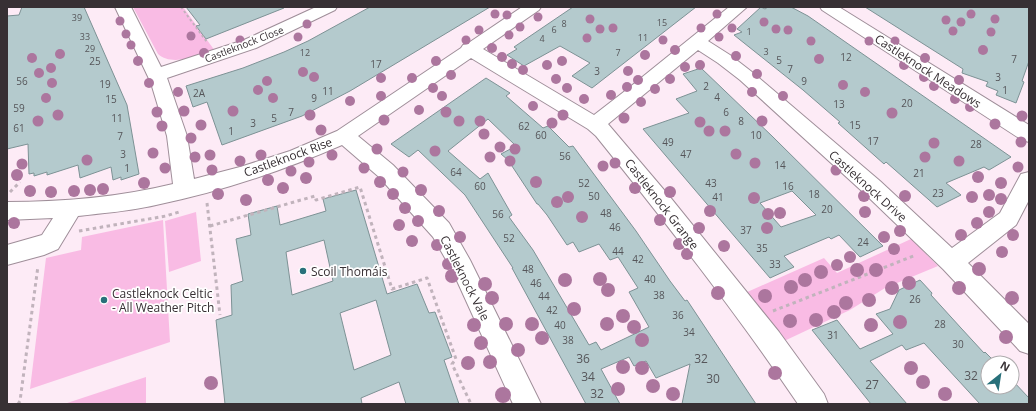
<svg xmlns="http://www.w3.org/2000/svg" width="1036" height="411" viewBox="0 0 1036 411" font-family="'Open Sans',sans-serif">
	<rect width="100%" height="100%" fill="#fdebf6"/>
	<g fill="#f9bbe4">
		<path d="M133 7H183L215 51C199 55 172 67 158 54Z"/>
		<polygon points="196,212 201,261 169,272 165,221"/>
		<polygon points="163,220 170,342 30,389 46,258 81,250 82,237"/>
		<polygon points="911,239 938,266 885,288 850,310 782,342 745,293 824,258 837,273"/>
		<polygon points="146,377 146,404 64,404"/>
	</g>
	<g fill="#b4cacd" stroke="#7d9295" fill-rule="evenodd">
		<polygon points="22,7 84,7 127,105 139,174 121,180 121,177 113,180 111,167 80,178 78,165 47,175 47,172 34,176 34,173 29,174 28,144 7,149 7,16 19,15"/>
		<polygon points="186,7 284,7 284,8 206,39 196,26 200,25"/>
		<polygon points="370,7 490,7 350,91 302,116 222,145 207,102 193,107 186,86 243,68 284,52 308,41"/>
		<polygon points="573,7 696,7 592,88 572,76 590,63 560,46 524,66 507,55 517,49 514,47"/>
		<polygon points="761,7 765,9 768,7 791,7 808,16 1011,157 989,170 984,167 946,183 961,195 937,207 886,162 884,164 838,123 840,122 803,90 734,35 742,32 737,29"/>
		<polygon points="865,7 1029,7 1029,61 1022,81 1024,82 1016,103 996,95 998,91 986,86 988,82 962,73 963,69"/>
		<path d="M701 68 773 137 883 246 860 257 839 235 831 239 829 237 784 256 794 267 770 278 643 129 689 113 676 99 697 91 683 74ZM792 191 816 215 781 227 760 203Z"/>
		<path d="M486 78 510 93 506 96 543 128 548 126 569 147 573 146 636 231 670 281 685 301 687 300 756 404H682L690 364 656 378 646 361 634 366 629 357 601 369 620 404H586L512 268H513L465 195 418 150 409 157 391 144ZM488 119 516 146 501 154 508 160 537 204H538L547 215 567 245 573 242 579 252 599 244 610 260 618 257 638 288 629 292 649 327 601 350 596 342 589 345 533 250 509 217 512 215 488 173 480 179 448 151Z"/>
		<path d="M356 190 387 294 417 284 429 313 435 312 452 357 444 360 459 404H406L399 382 361 398 362 404H225L216 320 232 315 231 285 243 281 236 239 251 235 248 214 277 206 280 225 326 211 323 199ZM324 240 333 281 292 295 286 252ZM376 300 391 355 354 370 340 313Z"/>
		<polygon points="920,280 932,293 931,295 961,328 984,353 985,352 996,363 988,363 988,387 1012,387 1012,380 1029,398 1029,404 980,404 924,343 906,350 902,345 870,361 907,404 871,404 812,330 837,320 860,349 893,334 876,314 890,309 899,290"/>
	</g>
	<g fill="none" stroke-linecap="round" stroke-linejoin="round">
		<g stroke="#9f8e99" stroke-width="2">
			<g id="minor">
				<path d="M115 7H131L161 67 244 40 316 7H337L335 10 256 48 167 78 187 136 194 179 240 167 290 151 337 131 461 48 463 45 467 44 522 7H541L539 10 483 49 594 115 625 91 729 7H747L708 41 730 55 752 72 880 181 952 248 1000 213 1021 174 1029 172V200L1016 225 968 263 1029 324V354L1020 351 943 269 864 193 740 80 718 63 698 50 608 124 670 197 779 332 824 394 828 404H798C735 311 666 223 596 136L588 129 471 58 358 136 393 165 449 223 470 260 541 404H513L453 272 433 237 379 177 342 145C282 171 220 192 156 205 131 211 104 213 78 216L58 249 44 255 7 265V245L42 235 53 218 7 220V202C62 202 120 197 173 184L167 136 151 83Z"/>
				<polygon points="820,7 839,7 1029,125 1029,142 1022,140 822,10"/>
			</g>
		</g>
		<polyline stroke="#c1b3bc" stroke-width="2" stroke-dasharray="2.5 2.5" stroke-linecap="butt" points="181,7 207,42"/>
		<g stroke="#c1b3bc" stroke-width="3" stroke-dasharray="3.5 3.5" stroke-linecap="butt">
			<polyline points="10,192 20,182"/>
			<polyline points="207,203 220,315"/>
			<polyline points="210,226 315,196 316,200 360,187 392,289 427,278 456,359 452,364 471,404"/>
			<polyline points="79,231 166,216 182,211"/>
			<polyline points="773,311 916,255"/>
			<polyline points="18,404 20,401 38,266"/>
		</g>
		<use href="#minor" fill="#fff" fill-rule="evenodd"/>
	</g>
	<g fill="#ac769e">
		<circle cx="495" cy="14" r="4.5"/>
		<circle cx="717" cy="14" r="4.5"/>
		<circle cx="971" cy="14" r="4.5"/>
		<circle cx="507" cy="15" r="4.5"/>
		<circle cx="538" cy="17" r="4.5"/>
		<circle cx="590" cy="19" r="4.5"/>
		<circle cx="995" cy="19" r="4.5"/>
		<circle cx="946" cy="20" r="4.5"/>
		<circle cx="120" cy="21" r="4.5"/>
		<circle cx="764" cy="22" r="4.5"/>
		<circle cx="961" cy="22" r="4.5"/>
		<circle cx="307" cy="24" r="4.5"/>
		<circle cx="520" cy="27" r="4.5"/>
		<circle cx="613" cy="28" r="4.5"/>
		<circle cx="701" cy="28" r="4.5"/>
		<circle cx="732" cy="28" r="4.5"/>
		<circle cx="600" cy="29" r="4.5"/>
		<circle cx="776" cy="29" r="4.5"/>
		<circle cx="479" cy="30" r="4.5"/>
		<circle cx="788" cy="30" r="4.5"/>
		<circle cx="953" cy="31" r="4.5"/>
		<circle cx="991" cy="32" r="4.5"/>
		<circle cx="126" cy="34" r="4.5"/>
		<circle cx="509" cy="35" r="4.5"/>
		<circle cx="191" cy="36" r="4.5"/>
		<circle cx="298" cy="37" r="4.5"/>
		<circle cx="719" cy="37" r="4.5"/>
		<circle cx="587" cy="38" r="4.5"/>
		<circle cx="240" cy="40" r="4.5"/>
		<circle cx="466" cy="40" r="4.5"/>
		<circle cx="663" cy="40" r="4.5"/>
		<circle cx="811" cy="41" r="4.5"/>
		<circle cx="869" cy="41" r="4.5"/>
		<circle cx="895" cy="41" r="4.5"/>
		<circle cx="131" cy="45" r="4.5"/>
		<circle cx="492" cy="48" r="5"/>
		<circle cx="675" cy="50" r="5"/>
		<circle cx="983" cy="50" r="5"/>
		<circle cx="204" cy="53" r="5"/>
		<circle cx="60" cy="54" r="5"/>
		<circle cx="645" cy="55" r="5"/>
		<circle cx="736" cy="56" r="5"/>
		<circle cx="502" cy="57" r="5"/>
		<circle cx="32" cy="58" r="5"/>
		<circle cx="925" cy="58" r="5"/>
		<circle cx="819" cy="59" r="5"/>
		<circle cx="138" cy="61" r="5"/>
		<circle cx="436" cy="61" r="5"/>
		<circle cx="562" cy="61" r="5"/>
		<circle cx="512" cy="64" r="5"/>
		<circle cx="547" cy="65" r="5"/>
		<circle cx="700" cy="65" r="5"/>
		<circle cx="904" cy="65" r="5"/>
		<circle cx="685" cy="67" r="5"/>
		<circle cx="51" cy="68" r="5"/>
		<circle cx="523" cy="70" r="5"/>
		<circle cx="628" cy="71" r="5"/>
		<circle cx="303" cy="72" r="5"/>
		<circle cx="39" cy="73" r="5"/>
		<circle cx="757" cy="74" r="5"/>
		<circle cx="451" cy="75" r="5"/>
		<circle cx="314" cy="77" r="5"/>
		<circle cx="924" cy="77" r="5"/>
		<circle cx="381" cy="78" r="5"/>
		<circle cx="412" cy="78" r="5"/>
		<circle cx="556" cy="79" r="5"/>
		<circle cx="670" cy="79" r="5"/>
		<circle cx="638" cy="80" r="5"/>
		<circle cx="959" cy="80" r="5"/>
		<circle cx="267" cy="81" r="5"/>
		<circle cx="52" cy="83" r="5"/>
		<circle cx="149" cy="83" r="5"/>
		<circle cx="843" cy="85" r="5"/>
		<circle cx="934" cy="86" r="5"/>
		<circle cx="627" cy="87" r="5"/>
		<circle cx="433" cy="88" r="5"/>
		<circle cx="567" cy="88" r="5"/>
		<circle cx="655" cy="89" r="5"/>
		<circle cx="258" cy="90" r="5"/>
		<circle cx="178" cy="92" r="5"/>
		<circle cx="752" cy="92" r="5"/>
		<circle cx="865" cy="92" r="5"/>
		<circle cx="611" cy="95" r="5"/>
		<circle cx="381" cy="96" r="5"/>
		<circle cx="442" cy="96" r="5"/>
		<circle cx="783" cy="96" r="5"/>
		<circle cx="46" cy="98" r="5"/>
		<circle cx="273" cy="98" r="5"/>
		<circle cx="584" cy="99" r="5"/>
		<circle cx="955" cy="99" r="5"/>
		<circle cx="350" cy="101" r="5"/>
		<circle cx="641" cy="102" r="5"/>
		<circle cx="533" cy="106" r="5"/>
		<circle cx="970" cy="107" r="5"/>
		<circle cx="419" cy="110" r="5"/>
		<circle cx="184" cy="111" r="5.5"/>
		<circle cx="233" cy="111" r="5.5"/>
		<circle cx="157" cy="112" r="5.5"/>
		<circle cx="446" cy="112" r="5.5"/>
		<circle cx="892" cy="113" r="5.5"/>
		<circle cx="58" cy="115" r="5.5"/>
		<circle cx="310" cy="115" r="5.5"/>
		<circle cx="563" cy="115" r="5.5"/>
		<circle cx="1022" cy="116" r="5.5"/>
		<circle cx="624" cy="118" r="5.5"/>
		<circle cx="384" cy="120" r="5.5"/>
		<circle cx="38" cy="121" r="5.5"/>
		<circle cx="459" cy="121" r="5.5"/>
		<circle cx="480" cy="121" r="5.5"/>
		<circle cx="762" cy="121" r="5.5"/>
		<circle cx="700" cy="122" r="5.5"/>
		<circle cx="552" cy="123" r="5.5"/>
		<circle cx="995" cy="124" r="5.5"/>
		<circle cx="201" cy="125" r="5.5"/>
		<circle cx="162" cy="126" r="5.5"/>
		<circle cx="321" cy="130" r="5.5"/>
		<circle cx="709" cy="131" r="5.5"/>
		<circle cx="725" cy="131" r="5.5"/>
		<circle cx="484" cy="134" r="5.5"/>
		<circle cx="191" cy="138" r="5.5"/>
		<circle cx="1021" cy="142" r="5.5"/>
		<circle cx="934" cy="143" r="5.5"/>
		<circle cx="500" cy="147" r="5.5"/>
		<circle cx="377" cy="149" r="5.5"/>
		<circle cx="515" cy="149" r="5.5"/>
		<circle cx="435" cy="151" r="5.5"/>
		<circle cx="153" cy="153" r="5.5"/>
		<circle cx="736" cy="154" r="5.5"/>
		<circle cx="210" cy="155" r="5.5"/>
		<circle cx="261" cy="155" r="5.5"/>
		<circle cx="332" cy="155" r="5.5"/>
		<circle cx="195" cy="157" r="5.5"/>
		<circle cx="490" cy="157" r="5.5"/>
		<circle cx="925" cy="157" r="5.5"/>
		<circle cx="87" cy="160" r="5.5"/>
		<circle cx="240" cy="161" r="5.5"/>
		<circle cx="510" cy="161" r="5.5"/>
		<circle cx="959" cy="161" r="5.5"/>
		<circle cx="309" cy="162" r="5.5"/>
		<circle cx="615" cy="163" r="5.5"/>
		<circle cx="755" cy="163" r="5.5"/>
		<circle cx="22" cy="164" r="5.5"/>
		<circle cx="603" cy="166" r="5.5"/>
		<circle cx="1018" cy="167" r="5.5"/>
		<circle cx="165" cy="168" r="5.5"/>
		<circle cx="364" cy="168" r="5.5"/>
		<circle cx="212" cy="170" r="5.5"/>
		<circle cx="836" cy="170" r="5.5"/>
		<circle cx="291" cy="171" r="5.5"/>
		<circle cx="403" cy="172" r="5.5"/>
		<circle cx="17" cy="175" r="6"/>
		<circle cx="978" cy="177" r="6"/>
		<circle cx="306" cy="178" r="6"/>
		<circle cx="268" cy="180" r="6"/>
		<circle cx="380" cy="182" r="6"/>
		<circle cx="536" cy="182" r="6"/>
		<circle cx="144" cy="183" r="6"/>
		<circle cx="1001" cy="183" r="6"/>
		<circle cx="283" cy="188" r="6"/>
		<circle cx="635" cy="188" r="6"/>
		<circle cx="103" cy="189" r="6"/>
		<circle cx="90" cy="190" r="6"/>
		<circle cx="421" cy="190" r="6"/>
		<circle cx="30" cy="191" r="6"/>
		<circle cx="74" cy="191" r="6"/>
		<circle cx="51" cy="192" r="6"/>
		<circle cx="670" cy="192" r="6"/>
		<circle cx="218" cy="194" r="6"/>
		<circle cx="393" cy="194" r="6"/>
		<circle cx="989" cy="195" r="6"/>
		<circle cx="864" cy="196" r="6"/>
		<circle cx="905" cy="196" r="6"/>
		<circle cx="568" cy="197" r="6"/>
		<circle cx="972" cy="197" r="6"/>
		<circle cx="754" cy="198" r="6"/>
		<circle cx="1001" cy="199" r="6"/>
		<circle cx="246" cy="200" r="6"/>
		<circle cx="557" cy="202" r="6"/>
		<circle cx="405" cy="208" r="6"/>
		<circle cx="439" cy="211" r="6"/>
		<circle cx="710" cy="211" r="6"/>
		<circle cx="865" cy="212" r="6"/>
		<circle cx="989" cy="212" r="6"/>
		<circle cx="780" cy="213" r="6"/>
		<circle cx="768" cy="214" r="6"/>
		<circle cx="582" cy="217" r="6"/>
		<circle cx="660" cy="220" r="6"/>
		<circle cx="418" cy="221" r="6"/>
		<circle cx="14" cy="223" r="6"/>
		<circle cx="977" cy="223" r="6"/>
		<circle cx="399" cy="225" r="6"/>
		<circle cx="699" cy="228" r="6"/>
		<circle cx="767" cy="228" r="6"/>
		<circle cx="900" cy="231" r="6"/>
		<circle cx="961" cy="235" r="6"/>
		<circle cx="1013" cy="235" r="6"/>
		<circle cx="460" cy="237" r="6"/>
		<circle cx="884" cy="237" r="6"/>
		<circle cx="412" cy="241" r="6"/>
		<circle cx="679" cy="244" r="6"/>
		<circle cx="437" cy="245" r="6"/>
		<circle cx="724" cy="246" r="6"/>
		<circle cx="894" cy="249" r="6"/>
		<circle cx="1002" cy="252" r="6"/>
		<circle cx="687" cy="254" r="6"/>
		<circle cx="850" cy="257" r="6"/>
		<circle cx="448" cy="264" r="6"/>
		<circle cx="837" cy="265" r="6"/>
		<circle cx="979" cy="269" r="7"/>
		<circle cx="857" cy="270" r="7"/>
		<circle cx="876" cy="270" r="7"/>
		<circle cx="821" cy="272" r="7"/>
		<circle cx="452" cy="276" r="7"/>
		<circle cx="600" cy="279" r="7"/>
		<circle cx="565" cy="280" r="7"/>
		<circle cx="805" cy="280" r="7"/>
		<circle cx="909" cy="283" r="7"/>
		<circle cx="485" cy="284" r="7"/>
		<circle cx="791" cy="287" r="7"/>
		<circle cx="892" cy="288" r="7"/>
		<circle cx="959" cy="288" r="7"/>
		<circle cx="608" cy="290" r="7"/>
		<circle cx="718" cy="293" r="7"/>
		<circle cx="765" cy="296" r="7"/>
		<circle cx="492" cy="298" r="7"/>
		<circle cx="1012" cy="298" r="7"/>
		<circle cx="869" cy="300" r="7"/>
		<circle cx="846" cy="303" r="7"/>
		<circle cx="574" cy="309" r="7"/>
		<circle cx="834" cy="312" r="7"/>
		<circle cx="623" cy="316" r="7"/>
		<circle cx="816" cy="320" r="7"/>
		<circle cx="790" cy="321" r="7"/>
		<circle cx="900" cy="322" r="7"/>
		<circle cx="506" cy="324" r="7"/>
		<circle cx="532" cy="324" r="7"/>
		<circle cx="607" cy="324" r="7"/>
		<circle cx="474" cy="325" r="7"/>
		<circle cx="871" cy="325" r="7"/>
		<circle cx="634" cy="327" r="7"/>
		<circle cx="1006" cy="337" r="7"/>
		<circle cx="542" cy="338" r="7"/>
		<circle cx="642" cy="340" r="7"/>
		<circle cx="481" cy="343" r="7"/>
		<circle cx="518" cy="350" r="7"/>
		<circle cx="490" cy="362" r="7"/>
		<circle cx="468" cy="363" r="7"/>
		<circle cx="623" cy="367" r="7"/>
		<circle cx="642" cy="368" r="7"/>
		<circle cx="911" cy="368" r="7"/>
		<circle cx="775" cy="373" r="7"/>
		<circle cx="923" cy="382" r="7"/>
		<circle cx="211" cy="383" r="7"/>
		<circle cx="653" cy="386" r="7"/>
		<circle cx="618" cy="389" r="7"/>
		<circle cx="503" cy="395" r="8"/>
		<circle cx="673" cy="394" r="7"/>
		<circle cx="945" cy="394" r="7"/>
	</g>
	<g fill="#28707a" stroke="#fff" stroke-width="1.5">
		<circle cx="303" cy="271" r="4"/>
		<circle cx="104" cy="300" r="4"/>
	</g>
	<g text-anchor="middle" dominant-baseline="central" stroke-width="3.5" stroke-linejoin="round" paint-order="stroke">
		<g font-size="9" fill="#56565a">
			<text x="77" y="17">39</text>
			<text x="662" y="22">15</text>
			<text x="564" y="23">8</text>
			<text x="554" y="29">6</text>
			<text x="749" y="31">1</text>
			<text x="85" y="36">33</text>
			<text x="643" y="37">11</text>
			<text x="542" y="38">4</text>
			<text x="90" y="48">29</text>
			<text x="766" y="51">3</text>
			<text x="305" y="52">12</text>
			<text x="618" y="52">7</text>
		</g>
		<g font-size="10" fill="#373034" stroke="#fff">
			<text transform="translate(244 44) rotate(-21)">Castleknock Close</text>
		</g>
		<g font-size="10" fill="#56565a">
			<text x="846" y="57">12</text>
			<text x="1014" y="59">7</text>
			<text x="779" y="60">5</text>
			<text x="95" y="61">25</text>
			<text x="376" y="64">17</text>
			<text x="790" y="69">7</text>
			<text x="597" y="71">3</text>
			<text x="998" y="77">3</text>
			<text x="22" y="81">56</text>
			<text x="804" y="81">9</text>
			<text x="105" y="84">19</text>
			<text x="706" y="86">2</text>
			<text x="1005" y="90">1</text>
			<text x="328" y="91">11</text>
			<text x="199" y="93">2A</text>
			<text x="717" y="97">4</text>
			<text x="314" y="98">9</text>
			<text x="111" y="99">15</text>
			<text x="907" y="103">20</text>
			<text x="839" y="104">13</text>
			<text x="19" y="108">59</text>
			<text x="291" y="112">7</text>
			<text x="726" y="112">6</text>
			<text x="117" y="118">11</text>
			<text x="274" y="118">5</text>
			<text x="741" y="121">8</text>
			<text x="253" y="123">3</text>
			<text x="855" y="125">15</text>
			<text x="524" y="126">62</text>
			<text x="19" y="128">61</text>
			<text x="231" y="131">1</text>
			<text x="541" y="135">60</text>
			<text x="756" y="135">10</text>
			<text x="120" y="136">7</text>
			<text x="873" y="141">17</text>
			<text x="668" y="142">49</text>
			<text x="976" y="144">28</text>
			<text x="123" y="154">3</text>
			<text x="686" y="154">47</text>
			<text x="565" y="156">56</text>
			<text x="780" y="165">14</text>
			<text x="127" y="168">1</text>
			<text x="456" y="172">64</text>
			<text x="919" y="173">21</text>
			<text x="584" y="183">52</text>
			<text x="711" y="183">43</text>
			<text x="480" y="186">60</text>
			<text x="788" y="186">16</text>
			<text x="938" y="193">23</text>
			<text x="814" y="194">18</text>
			<text x="594" y="196">50</text>
			<text x="718" y="197">41</text>
			<text x="827" y="209">20</text>
			<text x="606" y="213">48</text>
			<text x="498" y="214">56</text>
			<text x="615" y="227">46</text>
			<text x="746" y="230">37</text>
			<text x="509" y="238">52</text>
			<text x="863" y="242">24</text>
			<text x="762" y="248">35</text>
			<text x="618" y="251">44</text>
			<text x="638" y="259">42</text>
			<text x="775" y="264">33</text>
			<text x="528" y="269">48</text>
			<text x="650" y="279">40</text>
			<text x="536" y="283">46</text>
			<text x="659" y="295">38</text>
			<text x="544" y="296">44</text>
			<text x="915" y="299">26</text>
			<text x="552" y="310">42</text>
			<text x="678" y="315">36</text>
			<text x="940" y="324">28</text>
			<text x="560" y="325">40</text>
			<text x="689" y="332">34</text>
			<text x="833" y="335">31</text>
			<text x="568" y="340">38</text>
			<text x="958" y="344">30</text>
		</g>
		<g font-size="12" fill="#373034" stroke="#fff">
			<text transform="translate(928 71) rotate(33)">Castleknock Meadows</text>
			<text transform="translate(288 157) rotate(-20)">Castleknock Rise</text>
			<text transform="translate(868 186) rotate(42)">Castleknock Drive</text>
			<text transform="translate(662 204) rotate(52)">Castleknock Grange</text>
			<text transform="translate(465 278) rotate(63)">Castleknock Vale</text>
		</g>
		<g font-size="12" fill="#373034" stroke="#fff" text-anchor="start">
			<text x="311" y="271">Scoil Thomáis</text>
			<text x="112" y="293">Castleknock Celtic<tspan x="112" dy="14">- All Weather Pitch</tspan></text>
		</g>
		<g font-size="12" fill="#56565a">
			<text x="583" y="358">36</text>
			<text x="701" y="358">32</text>
			<text x="971" y="375">32</text>
			<text x="588" y="376">34</text>
			<text x="713" y="378">30</text>
			<text x="872" y="384">27</text>
			<text x="597" y="393">32</text>
		</g>
	</g>
	<rect width="1036" height="411" fill="none" stroke="#373034" stroke-width="16"/>
	<g transform="translate(1000 375) rotate(30)"><circle r="19" fill="#ffffff" stroke="#afacae"/>
	<path d="M0-3L7 15L0 10L-7 15Z" fill="#28707a"/>
	<text y="-6" font-size="11" font-weight="bold" text-anchor="middle" fill="#373034">N</text>
	</g>
</svg>
